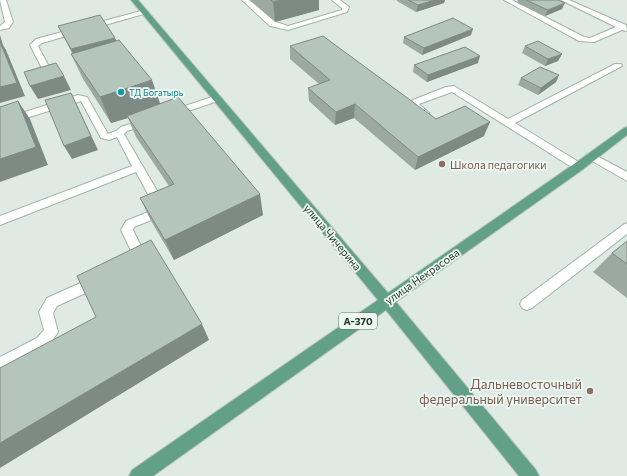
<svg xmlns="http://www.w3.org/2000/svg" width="627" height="476" viewBox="0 0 627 476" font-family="Commissioner,sans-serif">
	<rect width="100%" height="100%" fill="#dfeae4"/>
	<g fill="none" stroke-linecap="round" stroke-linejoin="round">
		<g stroke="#a2b2aa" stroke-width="2">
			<g id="minor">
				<polygon points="0,0 6,0 13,22 9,28 0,30 0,26 5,22"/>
				<polygon points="242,0 249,0 276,22 288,26 342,10 342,8 332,0 340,0 349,7 347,12 288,30 270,26"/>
				<polygon points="504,0 512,0 584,37 590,38 616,27 561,0 569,0 626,25 627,31 622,30 594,42 579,41"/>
				<polygon points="145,10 147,11 147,13 42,43 38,46 55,78 54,80 51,81 47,78 30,45 36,39"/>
				<polygon points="615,64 621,64 622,66 515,123 582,164 583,167 582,170 578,171 452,92 419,104 429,113 427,115 421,115 410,104 413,100 446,87 454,86 508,119"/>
				<path d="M78 95 87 97 108 134 116 131 121 127 143 120 146 119 151 122 149 124 127 131 124 134 167 208 161 216 134 227 133 230 146 256C143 262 140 266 133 264L131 260 133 255 121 230 126 221 153 210 155 207 136 172 0 225V216L132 166 117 137 109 140 101 138 81 101 0 126V120Z"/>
				<polygon points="218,95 222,98 221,100 173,116 168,113 170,111"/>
				<polygon points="591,153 627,172 627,181 587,158 586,156 587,154"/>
				<polygon points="627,223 627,234 532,308 527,310 522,308 520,304 522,300 623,225"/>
				<polygon points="96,276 101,278 102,282 101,286 57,306 53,313 58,332 47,348 0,372 0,357 37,338 44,330 39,312 47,298"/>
			</g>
		</g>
		<g stroke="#bcc4c1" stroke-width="2">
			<polygon id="major" points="131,0 138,0 388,293 574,164 624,128 627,127 627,135 582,170 396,302 536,470 539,476 519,476 386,310 153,476 129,476 132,470 378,300"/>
		</g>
		<use href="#minor" fill="#fff" fill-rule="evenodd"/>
		<use href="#major" fill="#63a088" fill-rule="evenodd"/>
	</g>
	<g fill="#9ba9a2">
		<polygon points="250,0 319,0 319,10 275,22"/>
		<polygon points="397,0 445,0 444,3 416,12 397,1"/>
		<polygon points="518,0 558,0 562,9 545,16 517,3"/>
		<polygon points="58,26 116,41 160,104 263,215 174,260 150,219 140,198 169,186 136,137 128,118 111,123 83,79 71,54 72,53"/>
		<polygon points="471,35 422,55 403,43 404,37"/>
		<polygon points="290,46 436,119 484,136 415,170 354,118 335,125 309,101 308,88 319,84 290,59"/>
		<polygon points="525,46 562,54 558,61 545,66 522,53"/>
		<polygon points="478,63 427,82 413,72 414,65"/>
		<polygon points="559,75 556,82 538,95 518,85 521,78"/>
		<polygon points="627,241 627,298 593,272 612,253"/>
	</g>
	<g fill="#7e8a84">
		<polygon points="282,0 319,0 319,10 275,22 273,2"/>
		<polygon points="435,0 445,0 444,3 416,12 418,5"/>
		<polygon points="565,3 562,9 545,16 548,10"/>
		<polygon points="473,29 471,35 422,55 424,48"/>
		<polygon points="0,35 3,45 6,50 25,96 0,103"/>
		<polygon points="115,38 120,50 77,62 71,49"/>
		<polygon points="562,54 558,61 545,66 548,59"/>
		<polygon points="480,56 478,63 427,82 428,75"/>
		<polygon points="559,75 556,82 538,95 541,88"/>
		<polygon points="64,76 71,90 38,99 30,86"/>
		<polygon points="152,80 161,106 127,116 128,118 111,123 100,97"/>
		<polygon points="71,93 98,150 72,159 64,146"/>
		<polygon points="18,101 30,119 48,165 0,182 0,159"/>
		<polygon points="355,104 354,118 335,125 336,112"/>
		<polygon points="490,122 484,136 415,170 418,157"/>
		<polygon points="260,194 263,215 174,260 165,240"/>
		<polygon points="202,324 209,340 0,468 0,443"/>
	</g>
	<g fill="#b4c5bc" stroke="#7e8a84">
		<polygon points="271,0 282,0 273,2"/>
		<polygon points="408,0 435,0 418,5"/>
		<polygon points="526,0 558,0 565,3 548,10"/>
		<polygon points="100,15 115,38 71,49 58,26"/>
		<polygon points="453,18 473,29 424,48 404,37"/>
		<polygon points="323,36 436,119 465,106 490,122 418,157 355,104 336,112 308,88 330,80 290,46"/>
		<polygon points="119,40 152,80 100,97 71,54"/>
		<polygon points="538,41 562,54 548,59 525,46"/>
		<polygon points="0,42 17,83 0,87"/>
		<polygon points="465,47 480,56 428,75 414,65"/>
		<polygon points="56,63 64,76 30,86 24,72"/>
		<polygon points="540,67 559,75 541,88 521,78"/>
		<polygon points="71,93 91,136 64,146 45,100"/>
		<polygon points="178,97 260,194 165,240 140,198 174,184 127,116"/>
		<polygon points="18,101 36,147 0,159 0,107"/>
		<polygon points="151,240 202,324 0,443 0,368 96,317 77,276"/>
		<polygon points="627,241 627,264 612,253"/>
	</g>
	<circle fill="#0f9aa8" stroke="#eff7f2" stroke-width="1.5" cx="121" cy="92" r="4"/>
	<g fill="#8d6e63" stroke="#eff7f2" stroke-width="1.5">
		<circle cx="442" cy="164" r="4"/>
		<circle cx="590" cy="391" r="4"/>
	</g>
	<g text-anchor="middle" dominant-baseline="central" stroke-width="3.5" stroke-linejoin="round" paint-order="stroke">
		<g font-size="9" fill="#0d838f" stroke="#eff7f2" text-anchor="start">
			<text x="129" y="92">ТД Богатырь</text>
		</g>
		<rect fill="#eff7f2" stroke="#5e736a" stroke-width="1" x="339" y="313" width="38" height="16" rx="3"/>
		<g font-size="10" font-weight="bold" fill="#203a30">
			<text x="358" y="321">А-370</text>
		</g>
		<g font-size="11" fill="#785e54" stroke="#eff7f2" text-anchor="start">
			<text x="450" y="164">Школа педагогики</text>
		</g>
		<g font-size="11" fill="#203a30" stroke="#eff7f2">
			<text transform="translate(333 237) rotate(50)">улица Чичерина</text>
			<text transform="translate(422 276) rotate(-35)">улица Некрасова</text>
		</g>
		<g font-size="13" fill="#785e54" stroke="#eff7f2" text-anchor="end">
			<text x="582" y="384">Дальневосточный<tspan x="582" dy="15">федеральный университет</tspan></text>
		</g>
	</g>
</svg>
